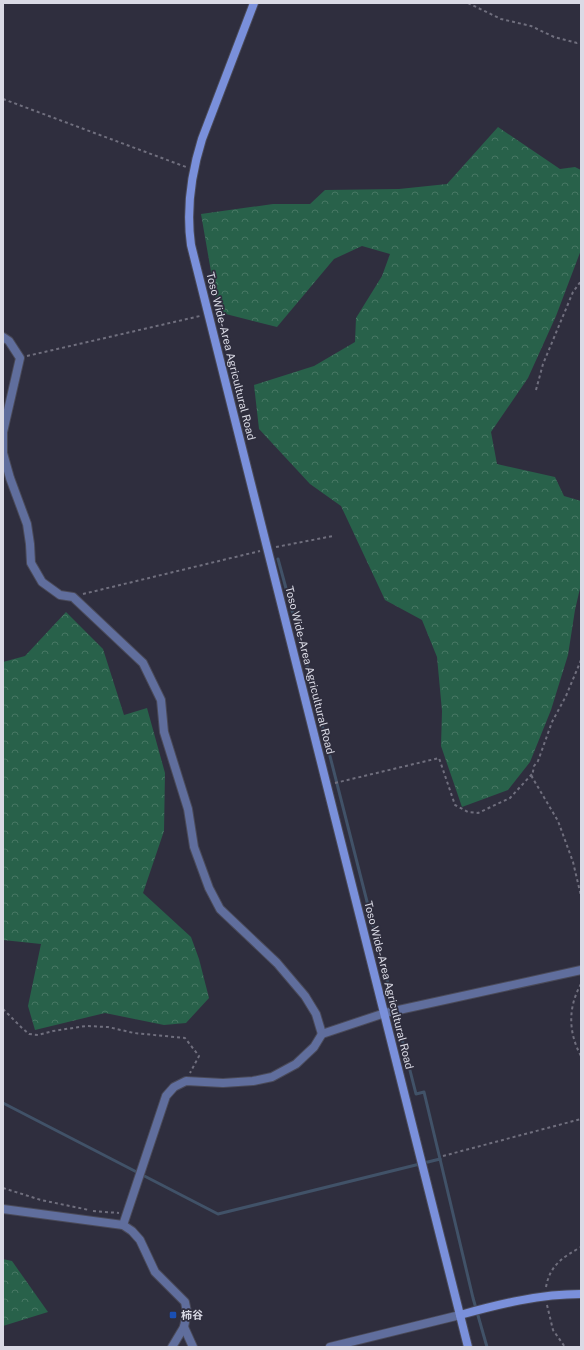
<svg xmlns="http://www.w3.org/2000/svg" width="584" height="1350" viewBox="0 0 584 1350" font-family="'Public Sans','Noto Sans JP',sans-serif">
	<defs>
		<pattern id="forest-crowns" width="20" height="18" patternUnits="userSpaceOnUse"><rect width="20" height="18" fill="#28614a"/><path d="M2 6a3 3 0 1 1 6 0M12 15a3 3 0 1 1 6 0" fill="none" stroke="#477764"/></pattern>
	</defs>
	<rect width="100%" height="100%" fill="#2f2e3e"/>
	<g fill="url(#forest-crowns)">
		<polygon points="498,127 560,169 575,167 581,170 581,250 556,316 528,378 491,432 497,464 555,477 564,496 581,501 581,584 575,610 568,655 551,710 530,762 508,790 462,807 441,746 442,711 437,657 422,620 385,600 341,506 310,484 259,429 254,385 314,366 355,342 356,318 382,276 390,254 362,246 334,259 277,327 218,312 201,214 273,204 310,204 325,190 399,189 447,184"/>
		<polygon points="66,612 103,649 124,715 147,708 165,773 164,831 143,893 191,937 199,959 209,998 186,1023 164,1025 105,1013 35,1030 28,1006 41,944 3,940 3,662 25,656"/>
		<polygon points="3,1259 12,1261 48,1312 3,1326"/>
	</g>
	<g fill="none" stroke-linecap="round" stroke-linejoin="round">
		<g stroke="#415268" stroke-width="3">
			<polyline points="278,559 305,658 416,1094 424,1092 440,1159"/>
			<polyline points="3,1103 218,1214 440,1159 473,1298 487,1347"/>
		</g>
		<g stroke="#4a4a59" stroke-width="10">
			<g id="street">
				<polyline points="3,337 9,341 20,358 3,432 3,453 10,478 27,524 30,544 31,563 42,582 60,595 73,597 143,663 161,700 164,732 188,809 194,847 209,888 220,909 277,963 305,996 316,1014 322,1034"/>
				<polyline points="3,1209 123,1225 132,1231 140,1240 155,1272 185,1302 187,1312 184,1327 172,1347"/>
				<polyline points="123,1225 166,1096 174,1087 186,1081 223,1083 253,1081 272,1077 296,1064 314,1047 322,1034 385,1013 581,970"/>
				<polyline points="184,1327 193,1347"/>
				<polyline points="330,1347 460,1315"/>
			</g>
		</g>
		<g stroke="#4a4a59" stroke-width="10">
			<g id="secondary">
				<path d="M254 3 202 139C191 174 186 209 191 245L468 1347"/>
				<path d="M460 1315C500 1304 540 1294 581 1294"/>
			</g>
		</g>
		<g stroke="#706f7e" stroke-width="2" stroke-dasharray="3 3" stroke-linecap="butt">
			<polyline points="468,3 501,19 531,26 554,37 577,43 581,42"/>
			<polyline points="3,99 186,167"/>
			<polyline points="27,356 200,316"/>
			<polyline points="536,390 543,364 573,292 581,281"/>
			<polyline points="276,547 333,536"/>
			<polyline points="581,593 581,601"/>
			<polyline points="83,594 260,551"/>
			<polyline points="581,660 566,696 552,722 538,761 534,766 532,777 558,821 573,862 581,896"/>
			<polyline points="335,783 439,758 455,805 468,812 478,813 510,798 533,773"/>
			<path d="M581 984C568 1007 568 1032 581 1056"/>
			<polyline points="3,1009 22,1028 29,1034 38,1035 53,1031 86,1026 108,1027 134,1033 185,1038 199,1056 190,1073"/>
			<polyline points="443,1156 581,1119"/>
			<polyline points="3,1188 41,1200 89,1210"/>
			<polyline points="93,1211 119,1213"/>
			<path d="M546 1287C550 1265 563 1257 581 1247"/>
			<polyline points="547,1305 553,1330 565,1347"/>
		</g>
		<use href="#street" stroke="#606e9d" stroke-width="8"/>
		<use href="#secondary" stroke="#7a90db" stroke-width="8"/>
	</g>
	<rect fill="#1a4fb4" stroke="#2f2e3e" stroke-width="1.5" x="169" y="1311" width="8" height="8" rx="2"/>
	<g text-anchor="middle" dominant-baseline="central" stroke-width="3.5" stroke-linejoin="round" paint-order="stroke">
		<g font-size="11" fill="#dadae5" stroke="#2f2e3e">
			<text transform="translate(231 356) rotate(76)">Toso Wide-Area Agricultural Road</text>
			<text transform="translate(310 670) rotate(76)">Toso Wide-Area Agricultural Road</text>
			<text transform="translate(389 985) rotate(76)">Toso Wide-Area Agricultural Road</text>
		</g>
		<g font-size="11" font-weight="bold" fill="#dadae5" stroke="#2f2e3e" text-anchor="start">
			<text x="181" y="1315">柿谷</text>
		</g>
	</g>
	<rect width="584" height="1350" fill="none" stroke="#dadae5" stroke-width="8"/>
</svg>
